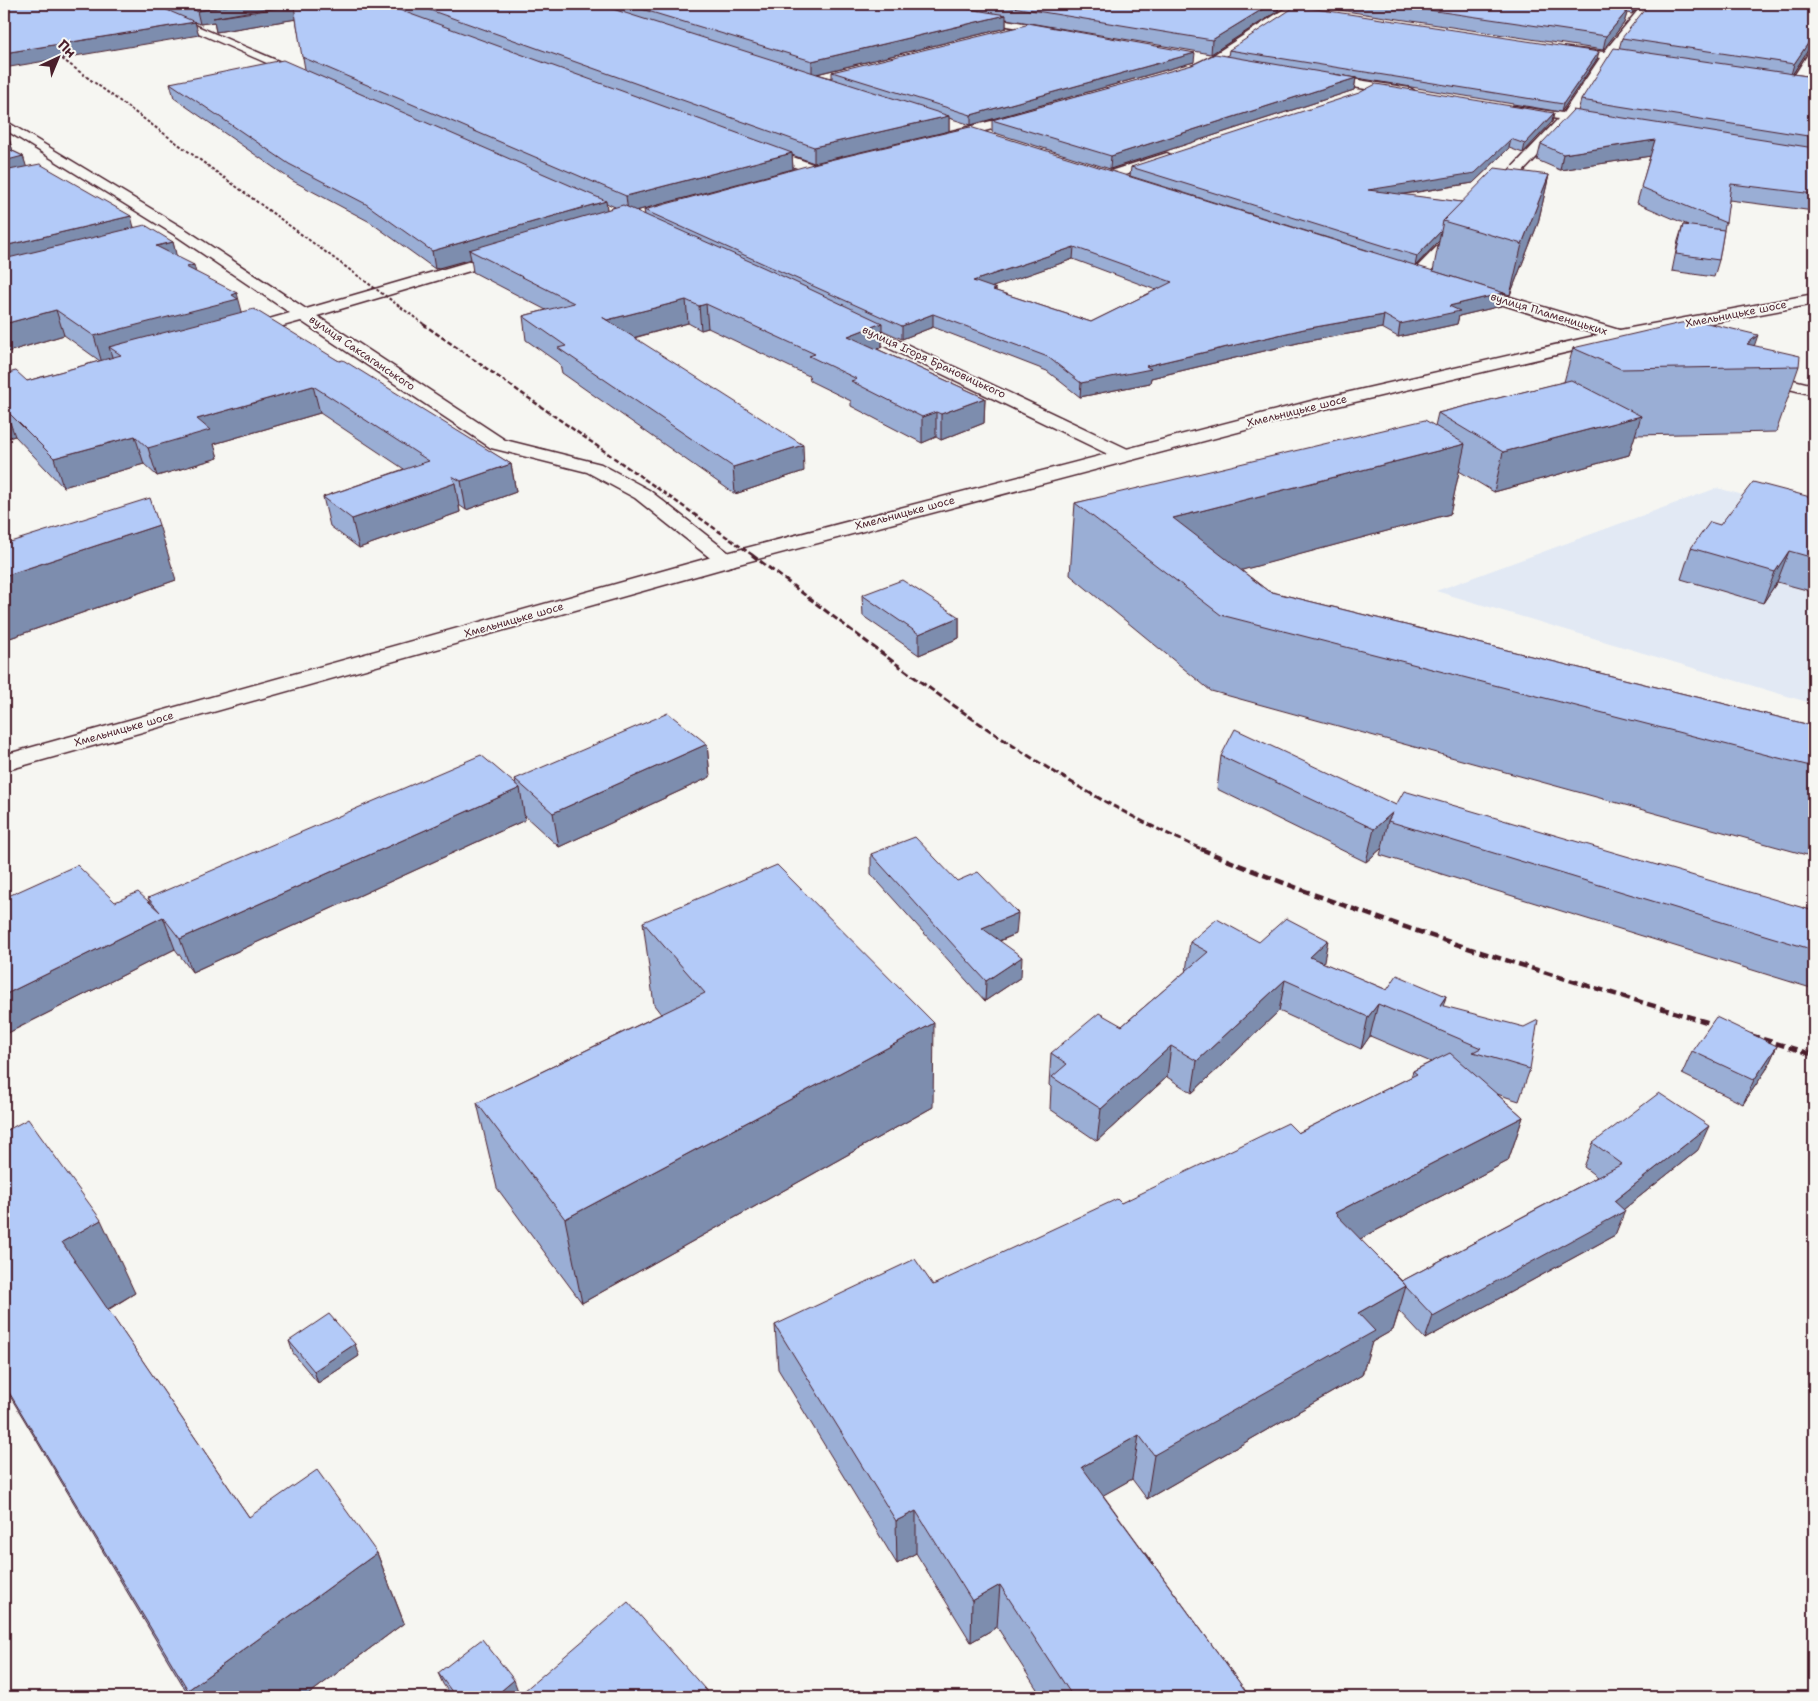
<svg xmlns="http://www.w3.org/2000/svg" width="1818" height="1701" viewBox="0 0 1818 1701" font-family="'Shantell Sans',sans-serif">
	<rect width="100%" height="100%" fill="#f6f6f2"/>
	<filter id="ink" filterUnits="userSpaceOnUse"><feTurbulence type="fractalNoise" baseFrequency=".02" numOctaves="2"/><feDisplacementMap in="SourceGraphic" scale="10" xChannelSelector="R" yChannelSelector="G"/><feConvolveMatrix kernelMatrix="1 2 1 2 8 2 1 2 1" color-interpolation-filters="sRGB"/></filter>
	<g filter="url(#ink)">
		<polygon fill="#e2e9f4" points="1717,488 1814,514 1814,704 1436,591"/>
		<g fill="none" stroke-linecap="round" stroke-linejoin="round">
			<g stroke="#4a1f2b" stroke-width="3">
				<g id="street">
					<polygon points="133,4 146,4 313,76 307,80 303,79"/>
					<polygon points="1292,4 1304,4 1218,61 1191,74 1187,75 1181,71 1210,57"/>
					<polygon points="1643,4 1653,4 1615,53 1646,57 1652,61 1646,65 1611,59 1575,115 1608,120 1609,123 1608,126 1570,121 1496,201 1486,201 1484,198 1486,195 1558,119 1513,112 1511,109 1513,106 1563,113 1600,58 1558,51 1558,47 1604,52"/>
					<polygon points="970,14 1060,29 1066,32 1060,35 966,19 966,15"/>
					<polygon points="1814,50 1814,62 1801,84 1799,87 1791,87 1789,84 1810,51"/>
					<polygon points="1319,74 1410,88 1416,92 1410,96 1315,81 1313,78"/>
					<polygon points="1027,112 1032,113 1033,116 1032,119 941,142 934,138 936,135"/>
					<polygon points="4,120 188,231 306,309 502,252 514,252 516,255 514,258 317,316 505,440 601,464 649,490 738,560 735,565 727,567 719,565 635,498 587,472 491,448 301,321 240,338 234,337 231,333 234,329 290,313 178,237 4,129"/>
					<polygon points="757,144 818,166 820,169 813,173 808,172 752,151 750,148 752,145"/>
					<polygon points="1167,153 1174,157 1172,160 1112,179 1105,175 1107,172"/>
					<polygon points="1463,223 1471,228 1468,231 1425,277 1413,277 1411,274 1413,271 1458,225"/>
					<polygon points="1468,284 1652,340 1655,344 1652,348 1640,348 1462,292 1460,289 1462,286"/>
					<polygon points="849,317 1132,451 1135,455 1132,459 1118,459 843,326 841,322 843,318"/>
					<polygon points="1757,371 1814,385 1814,395 1751,380 1748,376 1751,372"/>
				</g>
			</g>
			<g stroke="#4a1f2b" stroke-width="3">
				<polygon id="secondary" points="1814,294 1814,304 1620,340 1325,409 735,565 4,771 4,755 719,555 1315,400 1620,330"/>
			</g>
			<use href="#street" fill="#f6f6f2" fill-rule="evenodd"/>
			<use href="#secondary" fill="#f6f6f2" fill-rule="evenodd"/>
			<polyline stroke="#4a1f2b" stroke-width="2" stroke-dasharray="3 2" stroke-linecap="butt" points="50,50 425,325"/>
			<polyline stroke="#4a1f2b" stroke-width="2.5" stroke-dasharray="5 2.5" stroke-linecap="butt" points="423,324 754,556"/>
			<path stroke="#4a1f2b" stroke-width="3" stroke-dasharray="7 3" stroke-linecap="butt" d="M752 555C896 663 1037 779 1204 850"/>
			<g stroke="#4a1f2b" stroke-width="4.5" stroke-dasharray="9 4.5" stroke-linecap="butt">
				<path d="M1201 849C1370 922 1547 973 1723 1027"/>
				<polyline points="1750,1035 1814,1055"/>
			</g>
		</g>
		<g fill="#9aaed5" stroke="#4a1f2b" fill-rule="evenodd">
			<path d="M4 4H1279L1278 11 1211 54 1006 19V28L817 74 832 78V72L1194 62 971 125 949 118V131L814 163 792 155 793 169 636 211 645 215 644 210 1373 252 1130 176 1131 167 1554 113 1552 122 1523 153 1509 148 1473 183 1400 195 1462 202 1549 175 1538 223 1510 295 1433 271 1439 241 1416 266 1501 306 1459 316 1457 324 1398 337 1382 328 1302 342 1151 378 1150 383 1080 397 1047 371 933 327 902 339 882 330V347L877 349 985 398 984 423 941 440 936 437 922 443 851 406V401L810 381 809 376 708 328 701 330 688 323 634 338 804 471 735 494 562 373 560 364 526 340 523 316 546 310 473 272 471 259 435 269 370 222 293 181 174 98 170 83 305 69 296 19 216 32 214 22 200 24 194 22 199 35ZM606 203 615 207 607 210ZM1073 259 1156 290 1091 322 996 291V289L992 287Z"/>
			<polygon points="1305,4 1641,4 1632,14 1627,13 1624,23 1603,50 1306,5"/>
			<polygon points="1814,4 1814,49 1814,48 1808,50 1793,74 1807,76 1810,66 1814,59 1814,211 1729,200 1719,260 1714,277 1672,271 1678,241 1683,225 1688,225 1637,203 1650,156 1560,170 1537,160 1541,144 1578,111 1581,100 1619,49 1622,38"/>
			<polygon points="1229,50 1597,59 1561,112 1333,74 1356,78 1354,90 1110,169 992,132 992,120 1228,56"/>
			<polygon points="4,133 8,136 13,151 23,156 26,167 134,227 173,242 176,256 242,312 339,361 511,464 516,492 466,510 459,505 460,512 359,548 330,526 323,497 404,469 320,413 214,444 218,458 157,476 144,464 63,487 15,436 4,439 4,366 7,374 27,381 100,361 64,335 4,353"/>
			<polygon points="1754,346 1799,366 1776,432 1635,435 1629,455 1494,492 1459,471 1450,514 1241,570 1268,591 1814,726 1814,857 1211,691 1070,575 1075,503 1435,426 1438,413 1564,382 1573,348"/>
			<polygon points="1814,498 1814,592 1777,582 1763,603 1681,579 1691,548 1720,525"/>
			<polygon points="4,544 176,580 10,638 4,631"/>
			<polygon points="862,595 959,617 959,638 919,655 863,616"/>
			<polygon points="707,744 710,777 559,847 524,815 525,820 192,972 175,949 4,1035 4,898 151,904 148,898 516,786 515,779"/>
			<polygon points="1221,756 1396,805 1814,911 1814,989 1380,855 1382,848 1366,862 1217,789"/>
			<polygon points="871,854 957,881 1016,934 1000,941 1021,977 985,1001 871,874"/>
			<polygon points="643,922 933,1107 582,1303 497,1188 477,1103 661,1014 654,1005"/>
			<polygon points="1328,940 1323,963 1387,990 1446,996 1443,1006 1530,1069 1519,1101 1497,1094 1523,1117 1508,1161 1360,1239 1402,1281 1597,1177 1584,1167 1593,1143 1698,1150 1624,1209 1615,1235 1425,1339 1399,1311 1393,1330 1372,1342 1362,1375 1147,1499 1132,1479 1103,1495 1250,1697 1042,1697 997,1627 971,1642 916,1553 897,1564 778,1369 775,1325 933,1285 1121,1203 1298,1133 1411,1077 1413,1071 1431,1062 1370,1036 1361,1049 1279,1011 1192,1093 1167,1077 1097,1141 1050,1109 1051,1087 1049,1085 1051,1053 1122,1026 1186,971 1190,942 1259,942"/>
			<polygon points="1777,1046 1766,1070 1743,1104 1682,1074 1692,1051"/>
			<polygon points="4,1132 135,1293 108,1310 249,1517 377,1553 404,1623 305,1697 190,1697 4,1386"/>
			<polygon points="289,1341 359,1356 318,1383 293,1353"/>
			<polygon points="438,1673 518,1691 511,1697 452,1697 443,1684"/>
		</g>
		<g fill="#7d8dae" stroke="#4a1f2b">
			<polygon points="237,4 311,4 297,19 216,32 214,22 200,24 197,11"/>
			<polygon points="1271,4 1279,4 1278,11 1211,54 1212,40"/>
			<polygon points="1635,4 1641,4 1632,14"/>
			<polygon points="1628,10 1624,23 1603,50 1606,36"/>
			<polygon points="1006,15 1006,28 812,75 812,61"/>
			<polygon points="195,22 199,35 4,68 4,53"/>
			<polygon points="1813,36 1814,36 1814,48 1808,50 1790,78 1794,64"/>
			<polygon points="1599,52 1597,59 1561,112 1563,104"/>
			<polygon points="1195,53 1194,62 971,125 971,115"/>
			<polygon points="1356,78 1354,90 1110,169 1111,156"/>
			<polygon points="1554,113 1552,122 1523,153 1525,144"/>
			<polygon points="949,116 949,131 814,163 814,147"/>
			<polygon points="8,136 15,157 23,156 30,178 4,185 4,137"/>
			<polygon points="1511,139 1509,148 1473,183 1366,200 1368,190"/>
			<polygon points="1655,140 1651,156 1560,170 1563,154"/>
			<polygon points="792,153 793,169 628,213 626,196"/>
			<polygon points="1549,175 1538,223 1510,295 1522,244"/>
			<polygon points="606,201 608,219 469,250 471,259 435,269 432,251"/>
			<polygon points="131,216 137,239 4,272 4,246"/>
			<polygon points="1441,231 1439,241 1415,266 1417,256"/>
			<polygon points="173,242 179,266 156,246"/>
			<polygon points="1074,247 1073,259 973,294 973,281"/>
			<polygon points="194,265 200,289 186,267"/>
			<polygon points="237,293 244,319 109,347 113,360 102,363 94,336"/>
			<polygon points="1504,293 1501,306 1459,316 1457,324 1398,337 1400,324 1449,306"/>
			<polygon points="686,300 688,323 610,344 607,320"/>
			<polygon points="706,304 708,328 701,330 699,306"/>
			<polygon points="56,310 64,335 4,353 4,324"/>
			<polygon points="933,314 933,327 902,339 902,326"/>
			<polygon points="1384,315 1382,328 1302,342 1151,378 1150,383 1080,397 1081,383 1146,366 1304,329"/>
			<polygon points="882,323 882,347 848,360 848,336"/>
			<polygon points="1758,335 1747,367 1747,344"/>
			<polygon points="4,366 11,387 4,389"/>
			<polygon points="313,386 320,413 214,444 218,458 157,476 148,448 197,419"/>
			<polygon points="985,398 984,423 941,440 941,414"/>
			<polygon points="4,409 5,409 15,436 4,439"/>
			<polygon points="936,412 936,437 922,443 922,417"/>
			<polygon points="1641,416 1629,455 1494,492 1503,452"/>
			<polygon points="135,436 144,464 63,487 54,458"/>
			<polygon points="1465,444 1450,514 1183,586 1173,518"/>
			<polygon points="803,445 804,471 735,494 733,467"/>
			<polygon points="511,464 516,492 466,510 461,481"/>
			<polygon points="455,483 460,512 359,548 352,519"/>
			<polygon points="159,525 176,580 10,638 4,621 4,576"/>
			<polygon points="1789,551 1777,582 1763,603 1775,572"/>
			<polygon points="959,617 959,638 919,655 919,634"/>
			<polygon points="707,744 710,777 559,847 553,813"/>
			<polygon points="520,788 525,820 192,972 180,939"/>
			<polygon points="1393,812 1388,821 1382,848 1366,862 1374,829"/>
			<polygon points="1018,913 1016,934 981,948 982,928"/>
			<polygon points="163,917 175,949 4,1035 4,995"/>
			<polygon points="1328,940 1322,971 1310,957"/>
			<polygon points="1022,957 1021,977 985,1001 986,981"/>
			<polygon points="1285,980 1279,1011 1192,1093 1197,1061"/>
			<polygon points="1446,996 1437,1028 1440,1005"/>
			<polygon points="1378,1004 1370,1036 1361,1049 1368,1017"/>
			<polygon points="934,1023 933,1107 582,1303 565,1219"/>
			<polygon points="1171,1046 1167,1077 1097,1141 1101,1109"/>
			<polygon points="1777,1046 1766,1070 1743,1104 1754,1080"/>
			<polygon points="1523,1117 1508,1161 1324,1258 1335,1213"/>
			<polygon points="1709,1126 1698,1150 1614,1217 1625,1211 1615,1235 1425,1339 1433,1316 1614,1201"/>
			<polygon points="101,1220 135,1293 98,1315 62,1242"/>
			<polygon points="1406,1286 1393,1330 1372,1342 1362,1375 1147,1499 1154,1455 1358,1313"/>
			<polygon points="355,1344 359,1356 318,1383 314,1371"/>
			<polygon points="1139,1435 1132,1479 1077,1510 1082,1467"/>
			<polygon points="916,1511 916,1553 897,1564 896,1521"/>
			<polygon points="377,1553 404,1623 305,1697 192,1697 188,1690"/>
			<polygon points="1000,1585 997,1627 971,1642 972,1601"/>
			<polygon points="514,1680 518,1691 511,1697 494,1697"/>
		</g>
		<g fill="#b3caf8" stroke="#4a1f2b" fill-rule="evenodd">
			<polygon points="4,4 153,4 195,22 4,53"/>
			<polygon points="179,4 237,4 197,11"/>
			<polygon points="292,4 383,4 792,153 626,196 302,57 294,6 213,18"/>
			<polygon points="413,4 597,4 949,116 814,147"/>
			<polygon points="625,4 938,4 1006,15 812,61"/>
			<polygon points="994,4 1271,4 1212,40"/>
			<polygon points="1388,4 1580,4 1628,10 1606,36"/>
			<polygon points="1649,4 1814,4 1814,36 1813,36 1794,64 1622,38"/>
			<polygon points="1296,6 1599,52 1563,104 1229,50"/>
			<polygon points="1027,23 1195,53 971,115 832,72 1026,25"/>
			<polygon points="1614,48 1814,77 1814,137 1581,100"/>
			<polygon points="1215,54 1356,78 1111,156 992,120 1192,65"/>
			<polygon points="1814,59 1814,67 1810,66"/>
			<polygon points="283,60 606,201 432,251 366,204 289,164 170,83"/>
			<polygon points="1376,84 1554,113 1525,144 1511,139 1475,173 1368,190 1462,202 1443,221 1441,231 1417,256 1131,167 1359,93"/>
			<polygon points="1573,110 1814,148 1814,194 1731,184 1726,223 1641,187 1655,140 1563,154 1541,144"/>
			<path d="M970 127 1504 293 1449 306 1460 311 1400 324 1384 315 1304 329 1146 366 1151 369 1081 383 1048 357 933 314 902 326 644 210 817 163ZM1074 247 1172 282 1091 322 993 290 996 289 973 281Z"/>
			<polygon points="4,133 8,136 4,137"/>
			<polygon points="4,147 23,156 4,161"/>
			<polygon points="40,164 131,216 4,246 4,171"/>
			<polygon points="1495,168 1549,175 1522,244 1443,221"/>
			<polygon points="623,205 765,268 882,323 848,336 985,398 941,414 936,412 922,417 851,381 857,379 809,356 815,354 706,304 699,306 686,300 607,320 602,317 803,445 733,467 558,348 566,346 523,316 574,303 469,250"/>
			<polygon points="145,225 173,242 156,246 194,265 186,267 237,293 232,295 238,299 94,336 56,310 4,324 4,259"/>
			<polygon points="1683,225 1724,230 1719,260 1676,254"/>
			<polygon points="254,309 339,361 343,360 511,464 461,481 452,476 455,483 352,519 323,497 429,461 313,386 197,419 210,430 148,448 135,436 54,458 5,409 4,409 4,374 16,371 27,381 121,355 109,347"/>
			<polygon points="1703,322 1758,335 1747,344 1800,356 1799,366 1621,369 1573,348 1681,323"/>
			<polygon points="1571,380 1641,416 1503,452 1438,413"/>
			<polygon points="1425,420 1465,444 1173,518 1268,591 1814,726 1814,767 1221,615 1075,503"/>
			<polygon points="1753,482 1814,498 1814,519 1811,524 1814,524 1814,558 1789,551 1775,572 1691,548 1710,522 1720,525"/>
			<polygon points="150,498 159,525 4,576 4,544"/>
			<polygon points="902,580 959,617 919,634 862,595"/>
			<polygon points="668,713 707,744 553,813 515,779"/>
			<polygon points="1235,729 1396,805 1404,791 1814,911 1814,950 1388,821 1393,812 1374,829 1221,756"/>
			<polygon points="481,755 520,788 180,939 163,917 4,995 4,898 77,865 115,902 138,892 160,912 148,898"/>
			<polygon points="915,837 957,881 978,872 1018,913 982,928 1022,957 986,981 871,854"/>
			<polygon points="777,865 934,1023 565,1219 477,1103 705,993 643,922"/>
			<polygon points="1286,918 1328,940 1310,957 1387,990 1397,975 1446,996 1440,1005 1524,1027 1538,1020 1530,1069 1473,1052 1481,1048 1378,1004 1368,1017 1285,980 1197,1061 1171,1046 1101,1109 1052,1077 1067,1064 1051,1053 1099,1013 1122,1026 1208,952 1190,942 1217,919 1259,942"/>
			<polygon points="1716,1017 1777,1046 1754,1080 1692,1051"/>
			<polygon points="1450,1053 1523,1117 1335,1213 1406,1286 1358,1313 1375,1331 1154,1455 1139,1435 1082,1467 1250,1697 1073,1697 1000,1585 972,1601 916,1511 896,1521 775,1325 915,1259 933,1285 1117,1199 1121,1203 1288,1123 1298,1133 1417,1074 1413,1071"/>
			<polygon points="1659,1093 1709,1126 1614,1201 1625,1211 1433,1316 1406,1287 1406,1286 1402,1281 1622,1164 1593,1143"/>
			<polygon points="28,1119 101,1220 62,1242 249,1517 317,1470 377,1553 188,1690 4,1384 4,1132"/>
			<polygon points="329,1314 355,1344 314,1371 289,1341"/>
			<polygon points="628,1602 712,1697 517,1697"/>
			<polygon points="482,1639 514,1680 494,1697 456,1697 438,1673"/>
		</g>
	</g>
	<g text-anchor="middle" dominant-baseline="central" stroke-width="4" stroke-linejoin="round" paint-order="stroke">
		<g font-size="11" fill="#4a1f2b" stroke="#f6f6f2">
			<text transform="translate(1549 314) rotate(17)">вулиця Пламеницьких</text>
			<text transform="translate(1736 314) rotate(-11)">Хмельницьке шосе</text>
			<text transform="translate(362 353) rotate(34)">вулиця Саксаганського</text>
			<text transform="translate(934 362) rotate(25)">вулиця Ігоря Брановицького</text>
			<text transform="translate(1297 411) rotate(-14)">Хмельницьке шосе</text>
			<text transform="translate(905 513) rotate(-15)">Хмельницьке шосе</text>
			<text transform="translate(514 620) rotate(-16)">Хмельницьке шосе</text>
			<text transform="translate(124 729) rotate(-16)">Хмельницьке шосе</text>
		</g>
	</g>
	<rect width="1818" height="1701" fill="none" stroke="#f6f6f2" stroke-width="20"/>
	<rect x="10" y="10" width="1798" height="1681" fill="none" stroke="#4a1f2b" stroke-width="2" filter="url(#ink)"/>
	<g transform="translate(58 58) rotate(44)" stroke="#f6f6f2" stroke-width="4" paint-order="stroke">
	<path d="M0-4L9 19L0 12L-9 19Z" fill="#4a1f2b"/>
	<text y="-8" font-size="14" font-weight="bold" text-anchor="middle" fill="#4a1f2b">Пн</text>
	</g>
</svg>
